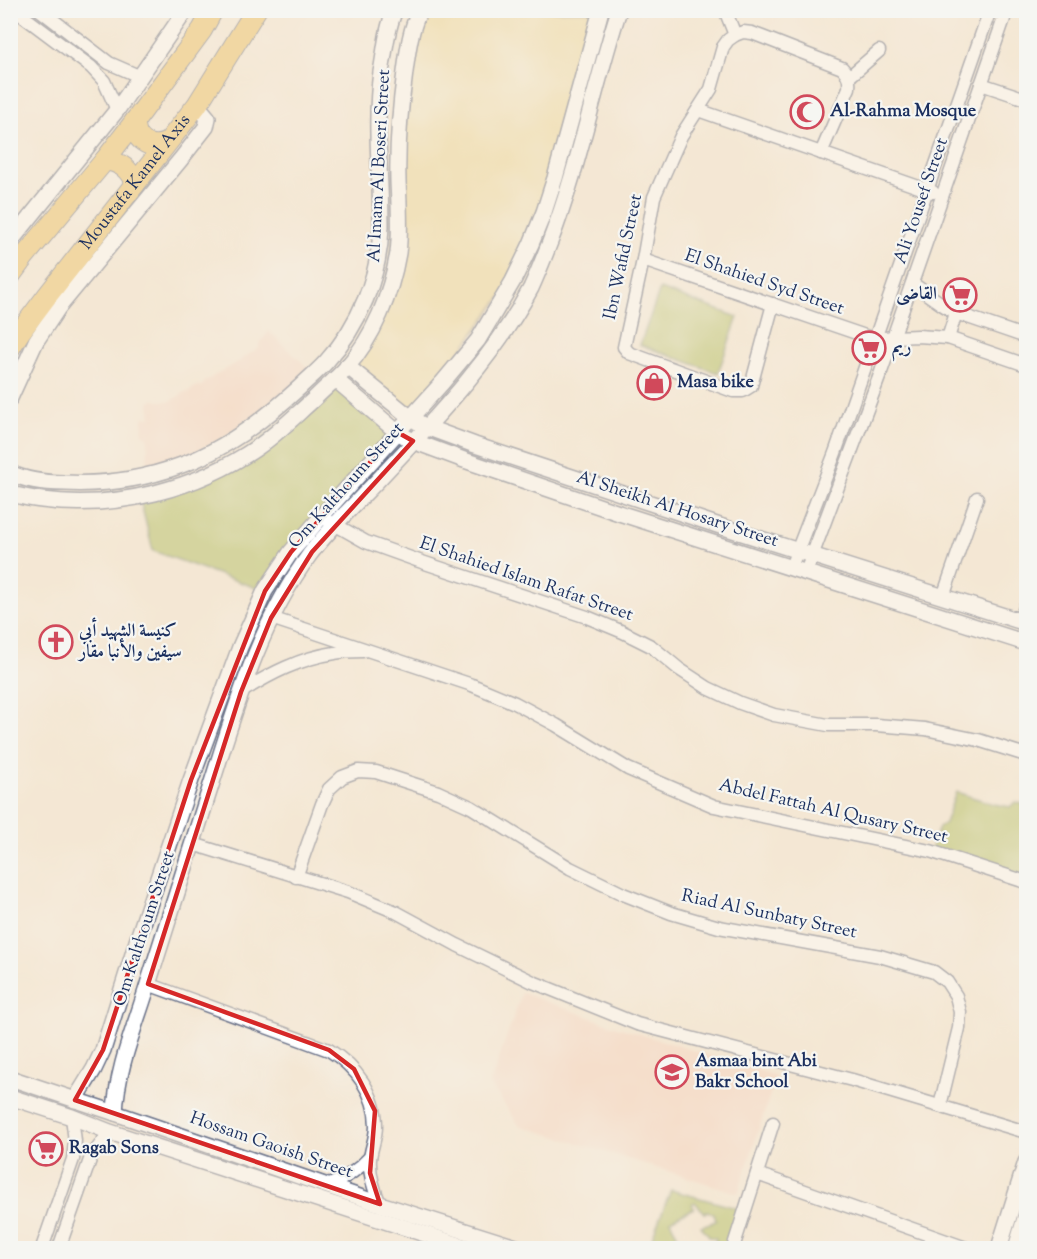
<svg xmlns="http://www.w3.org/2000/svg" width="1037" height="1259" viewBox="0 0 1037 1259" font-family="'Sorts Mill Goudy',Amiri,serif">
	<rect width="100%" height="100%" fill="#f6f6f2"/>
	<filter id="ink" filterUnits="userSpaceOnUse"><feTurbulence type="fractalNoise" baseFrequency=".0167" numOctaves="2"/><feDisplacementMap in="SourceGraphic" scale="12" xChannelSelector="R" yChannelSelector="G"/><feConvolveMatrix kernelMatrix="1 2 1 2 8 2 1 2 1" color-interpolation-filters="sRGB"/></filter>
	<filter id="wash" filterUnits="userSpaceOnUse"><feTurbulence type="fractalNoise" baseFrequency=".008" numOctaves="4" result="noise"/><feDisplacementMap in="SourceGraphic" scale="24" xChannelSelector="R" yChannelSelector="G"/><feGaussianBlur stdDeviation="1.35" result="paint"/><feColorMatrix in="noise" values="0 0 0 0 0 0 0 0 0 0 0 0 0 0 0 0 0 1.4 0 .05"/><feComposite in="paint" operator="in"/></filter>
	<g filter="url(#wash)">
		<rect width="100%" height="100%" fill="#f4e7d4"/>
		<g fill="#f5d3c1">
			<polygon points="269,331 312,372 253,423 180,459 147,468 148,437 142,435 143,417 151,417 149,402 153,401 153,399 157,401 168,401 169,402 187,391 189,394 189,391 199,385 200,387 204,384 204,382 239,361 241,363 240,360 241,359 259,348 259,344"/>
			<polygon points="522,993 617,1027 776,1076 738,1193 519,1125 490,1084"/>
		</g>
		<g fill="#afbd5f" stroke="#65765e" stroke-width="1.5">
			<polygon points="660,289 738,317 718,373 640,345"/>
			<polygon points="335,379 397,432 265,591 153,551 139,496 230,465"/>
			<polygon points="956,792 994,804 1010,807 1015,802 1026,805 1026,882 930,851 939,827 945,823"/>
			<path d="M671 1190 740 1209 727 1248H718L715 1243 716 1238 710 1237 701 1226 716 1221 714 1214 707 1211 705 1213C702 1208 699 1209 695 1202L692 1204 694 1208 670 1220 681 1243 678 1245 680 1248H648Z"/>
		</g>
		<polygon fill="#eeda9e" stroke="#84847e" stroke-width="1.5" points="420,11 601,11 555,178 513,281 411,418 347,366 385,301 398,182"/>
	</g>
	<g filter="url(#ink)">
		<g fill="none" stroke-linecap="round" stroke-linejoin="round">
			<g stroke="#676f87" stroke-width="15">
				<g id="minor">
					<polyline points="15,10 91,67 104,81 117,110"/>
					<polyline points="40,10 109,63 141,77"/>
					<polyline points="725,10 735,35"/>
					<polyline points="849,77 879,51"/>
					<polyline points="981,84 1026,99"/>
					<polyline points="698,110 933,192"/>
					<polyline points="643,260 874,339 894,337 918,336 948,338 1026,365"/>
					<polyline points="913,284 943,305 956,313 1026,337"/>
					<path d="M773 304 751 386 743 391H733L629 353 624 347 643 260 654 197 681 136 711 89 723 47 728 40 735 35 743 32 752 33 842 68C848 74 850 79 849 88L821 153"/>
					<polyline points="948,338 956,313"/>
					<polyline points="327,520 366,542 419,561 587,617 623,632 651,646 679,669 708,688 740,703 774,715 828,725 876,725 925,729 978,740 1026,755"/>
					<polyline points="791,567 835,453 990,10"/>
					<polyline points="806,572 881,372 1007,10"/>
					<polyline points="943,597 977,498"/>
					<polyline points="271,618 472,685 515,703 556,725 628,769 714,806 930,851 1026,882"/>
					<polyline points="1020,621 1026,605"/>
					<path d="M241 692C270 674 300 658 335 653 344 651 354 651 363 651"/>
					<polyline points="193,844 348,892 396,912 457,945 533,982 637,1024 852,1080 1026,1132"/>
					<polyline points="296,877 322,804 329,789 342,777 358,771 376,772 438,792 471,807 570,868 623,894 671,913 719,927 880,956 934,972 947,982 956,996 960,1012 959,1028 940,1106"/>
					<path d="M148 984 329 1050C356 1067 376 1093 376 1126 376 1138 371 1148 370 1159 369 1175 374 1190 380 1204"/>
					<polyline points="757,1174 966,1248"/>
					<path d="M327 1186C345 1179 357 1171 370 1157"/>
					<polyline points="42,1248 73,1159 75,1141 72,1117"/>
					<polyline points="59,1248 91,1157 110,1132"/>
					<polyline points="733,1248 773,1123"/>
				</g>
			</g>
			<g stroke="#676f87" stroke-width="18">
				<g id="tertiary">
					<polyline points="10,242 117,110 186,10"/>
					<polyline points="347,366 411,418 426,427 475,445 720,526 1026,623"/>
					<polyline points="335,379 397,432 413,441 464,460 619,513 1026,643"/>
					<polyline points="10,398 36,341 58,308 181,159 206,127 208,118 197,105"/>
					<path d="M10 473C27 481 46 483 64 483 104 485 141 480 179 466 225 450 265 419 300 387 308 379 318 371 326 362 359 326 380 276 381 226 381 175 374 123 381 72 385 52 386 30 395 10"/>
					<path d="M10 494C21 496 31 499 42 500 116 510 197 489 258 447 278 433 295 416 313 400 324 389 336 379 346 368 374 337 391 294 398 253 401 229 399 205 398 181 397 144 400 108 405 72 408 50 410 30 420 10"/>
					<polyline points="10,1078 115,1113 380,1204 519,1248"/>
					<polyline points="10,1097 72,1117 110,1132 468,1248"/>
					<polyline points="75,1100 94,1069 103,1050 139,935 191,780 240,647 265,591 291,552 321,517 442,383 478,340 513,281 531,244 544,212 555,178 601,10"/>
					<path d="M115 1113C117 1066 136 1025 149 981 168 920 188 859 207 798 234 714 257 626 310 554 330 528 354 505 377 481 433 421 492 361 531 288 538 273 544 257 550 242 579 167 594 87 619 10"/>
					<polyline points="999,1248 1026,1162"/>
					<polyline points="1016,1248 1026,1215"/>
				</g>
			</g>
			<g stroke="#676f87" stroke-width="22">
				<g id="primary">
					<path d="M135 121C134 139 148 150 166 143"/>
					<path d="M105 160C120 162 130 169 135 184"/>
					<polyline points="10,276 24,257 105,160 135,121 202,30 213,10"/>
					<path id="s1" d="M10 348 20 332 47 296 197 105 256 10"/>
				</g>
			</g>
			<use href="#minor" stroke="#fff" stroke-width="12"/>
			<use href="#tertiary" stroke="#fff" stroke-width="15"/>
			<use href="#primary" stroke="#eec469" stroke-width="20"/>
		</g>
	</g>
	<path d="M0 0H1037V1259H0ZM397 432 413 441 312 552 271 618 241 692 148 984 329 1050 354 1069 375 1111 370 1173 380 1204 75 1100 103 1050 191 780 265 591 291 552Z" fill="#f4e7d4" fill-opacity=".55" fill-rule="evenodd"/>
	<path fill="none" stroke="#d62828" stroke-width="4.5" stroke-linejoin="round" d="M397 432 413 441 312 552 271 618 241 692 148 984 329 1050 354 1069 375 1111 370 1173 380 1204 75 1100 103 1050 191 780 265 591 291 552Z"/>
	<defs>
		<g id="mosque-ring" transform="scale(1.725)"><circle r="9.5" fill="#f6f6f2" stroke="#d1495b" stroke-width="1.5"/><path d="M3.5-4.9A6 6 0 1 0 3.5 4.9A5 5 0 1 1 3.5-4.9Z" fill="#d1495b"/></g>
		<g id="supermarket-ring" transform="scale(1.725)"><circle r="9.5" fill="#f6f6f2" stroke="#d1495b" stroke-width="1.5"/><path d="M-6-5.5h2.5l.6 2H6L4.5 2H-2.5L-4.4-4H-6ZM-1.5 3.2a1.3 1.3 0 1 0 .1 0ZM3 3.2a1.3 1.3 0 1 0 .1 0Z" fill="#d1495b"/></g>
		<g id="shop-ring" transform="scale(1.725)"><circle r="9.5" fill="#f6f6f2" stroke="#d1495b" stroke-width="1.5"/><path d="M-5-2.5h2.3a2.7 3.5 0 0 1 5.4 0H5L5.5 6h-11ZM-1.5-2.5h3a1.5 2.3 0 0 0-3 0Z" fill="#d1495b"/></g>
		<g id="church-ring" transform="scale(1.725)"><circle r="9.5" fill="#f6f6f2" stroke="#d1495b" stroke-width="1.5"/><path d="M-1.2-6h2.4v3.5h3.3v2.4h-3.3V6h-2.4V-.1h-3.3v-2.4h3.3Z" fill="#d1495b"/></g>
		<g id="school-ring" transform="scale(1.725)"><circle r="9.5" fill="#f6f6f2" stroke="#d1495b" stroke-width="1.5"/><path d="M0-5L7-2L0 1L-7-2ZM-4 1L0 2.5L4 1V4Q0 6-4 4Z" fill="#d1495b"/></g>
	</defs>
	<g fill-rule="evenodd">
		<use href="#mosque-ring" x="807" y="112"/>
		<use href="#supermarket-ring" x="960" y="295"/>
		<use href="#supermarket-ring" x="869" y="348"/>
		<use href="#shop-ring" x="654" y="383"/>
		<use href="#church-ring" x="56" y="642"/>
		<use href="#school-ring" x="672" y="1072"/>
		<use href="#supermarket-ring" x="46" y="1149"/>
	</g>
	<g text-anchor="middle" dominant-baseline="central" stroke-width="4.5" stroke-linejoin="round" paint-order="stroke">
		<g font-size="18" font-weight="bold" fill="#1b2f5e" stroke="#f6f6f2" text-anchor="start">
			<text x="830" y="112">Al-Rahma Mosque</text>
			<text x="937" y="295" text-anchor="end">القاضى</text>
			<text x="892" y="348">ريم</text>
			<text x="677" y="383">Masa bike</text>
			<text x="79" y="632">كنيسة الشهيد أبي<tspan x="79" dy="21">سيفين والأنبا مقار</tspan></text>
			<text x="695" y="1062">Asmaa bint Abi<tspan x="695" dy="21">Bakr School</tspan></text>
			<text x="69" y="1149">Ragab Sons</text>
		</g>
		<g font-size="18" fill="#1b2f5e" stroke="#f6f6f2">
			<text transform="translate(380 166) rotate(-87)">Al Imam Al Boseri Street</text>
			<text stroke="none"><textPath href="#s1" startOffset="208">Moustafa Kamel Axis</textPath></text>
			<text transform="translate(922 201) rotate(-71)">Ali Yousef Street</text>
			<text transform="translate(624 257) rotate(-78)">Ibn Wafid Street</text>
			<text transform="translate(764 283) rotate(19)">El Shahied Syd Street</text>
			<text transform="translate(347 486) rotate(-48)">Om Kalthoum Street</text>
			<text transform="translate(677 510) rotate(18)">Al Sheikh Al Hosary Street</text>
			<text transform="translate(526 580) rotate(19)">El Shahied Islam Rafat Street</text>
			<text transform="translate(833 812) rotate(13)">Abdel Fattah Al Qusary Street</text>
			<text transform="translate(769 915) rotate(12)">Riad Al Sunbaty Street</text>
			<text transform="translate(145 929) rotate(-72)">Om Kalthoum Street</text>
			<text transform="translate(271 1146) rotate(19)">Hossam Gaoish Street</text>
		</g>
	</g>
	<rect width="1037" height="1259" fill="none" stroke="#f6f6f2" stroke-width="36"/>
</svg>
